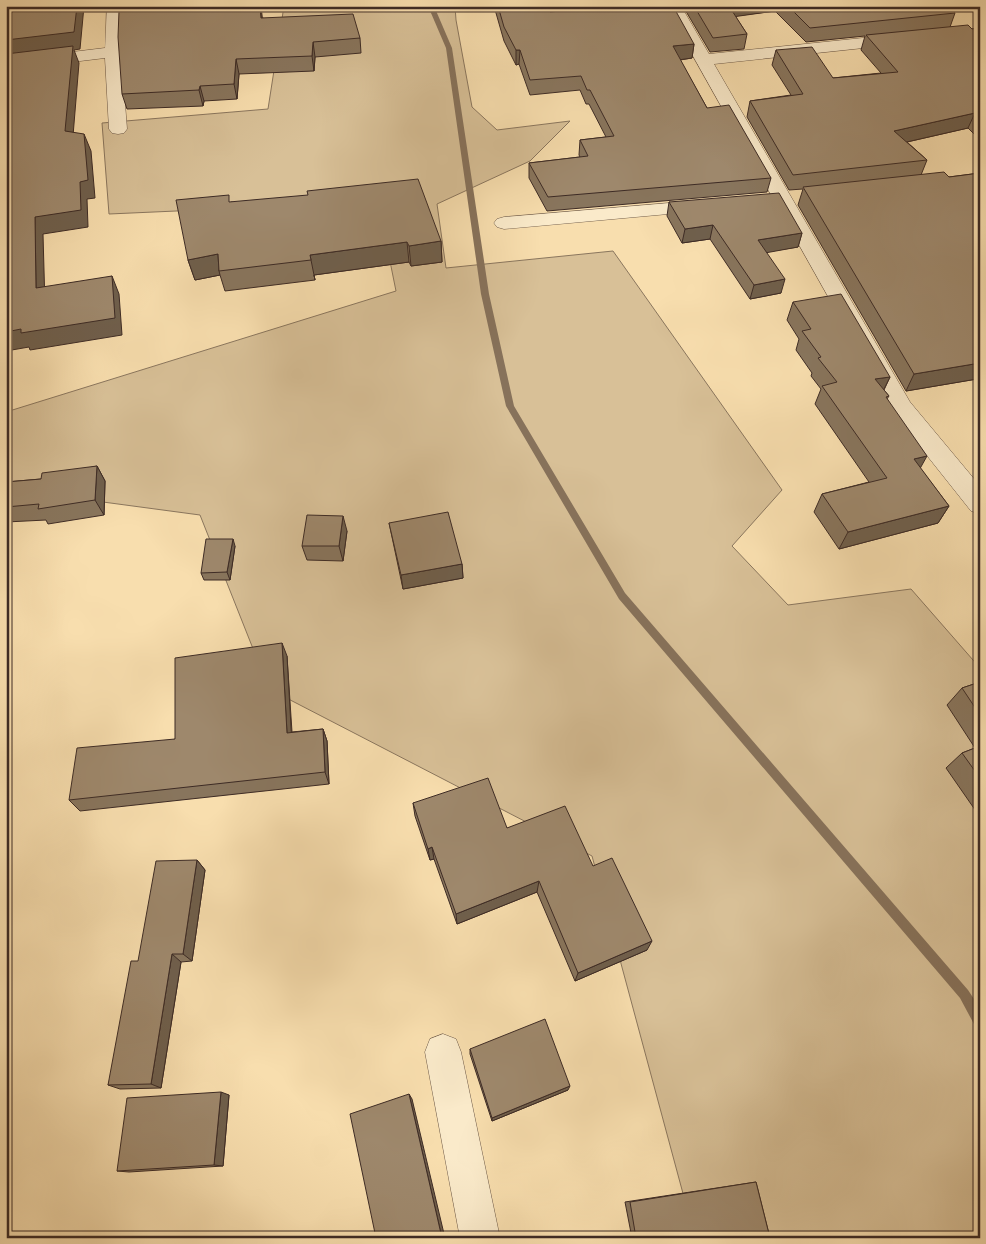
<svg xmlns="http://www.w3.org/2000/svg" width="986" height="1244" viewBox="0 0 986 1244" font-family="'IM FELL Great Primer',serif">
	<rect width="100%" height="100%" fill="#f8deae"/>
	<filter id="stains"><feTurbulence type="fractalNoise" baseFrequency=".004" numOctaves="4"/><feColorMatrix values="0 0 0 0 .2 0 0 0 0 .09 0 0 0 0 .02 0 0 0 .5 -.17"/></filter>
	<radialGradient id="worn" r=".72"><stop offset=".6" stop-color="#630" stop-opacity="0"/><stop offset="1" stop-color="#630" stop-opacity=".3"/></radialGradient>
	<polygon fill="#d8c097" stroke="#8a765e" points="284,6 455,6 456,20 472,107 497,130 570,121 530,161 437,204 446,268 613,251 782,490 732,546 788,605 911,589 980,668 980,1238 695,1238 592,856 269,689 200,515 6,489 6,412 396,291 378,202 109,214 102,123 268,109"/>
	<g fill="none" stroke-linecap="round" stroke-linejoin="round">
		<polygon fill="#87725b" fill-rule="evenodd" points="428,6 434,6 452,48 489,294 514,406 625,593 968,990 980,1008 980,1027 975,1026 960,998 619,599 506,406 481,294 446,48"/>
		<g stroke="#6c5847" stroke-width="1">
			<g id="minor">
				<polygon points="107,6 123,6 121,52 127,129 124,133 118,134 112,133 109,129 105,58 6,70 6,60 105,48"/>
				<polygon points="665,6 681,6 709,54 901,34 907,36 909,39 907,42 901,44 714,64 910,402 980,486 980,514 971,511 894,414"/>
				<polygon points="705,200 712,202 715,206 712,210 504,229 497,227 494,223 497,219 504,217"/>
				<polygon points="443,1034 456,1039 461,1052 500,1238 460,1238 425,1052 430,1039"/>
			</g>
		</g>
		<use href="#minor" fill="#faeaca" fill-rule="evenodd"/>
	</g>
	<g fill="#88755d" stroke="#3d2b25">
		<polygon points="494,6 548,6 550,12 694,44 692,58 680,60 707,108 771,178 767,192 547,211 529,178 529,163 580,157 579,155 580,140 606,137 589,104 586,104 580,90 530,95 519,64 516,65 504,41"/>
		<polygon points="685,6 949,6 955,13 950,27 972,29 980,28 980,140 968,128 907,142 927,160 921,175 949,177 980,173 980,383 977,379 906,391 798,205 803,189 789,190 747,117 750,101 791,95 772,65 776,50 833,78 881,73 861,50 865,36 806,42 775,11 735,16 747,34 744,49 710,52 684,8"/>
		<polygon points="262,18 360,38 361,53 315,57 314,71 239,74 237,99 204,101 203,106 127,109 122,94"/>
		<polygon points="231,202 441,241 442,262 411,266 409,262 314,275 315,280 225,291 220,275 195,280 188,260"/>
		<polygon points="669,202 802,233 798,247 766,252 781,293 750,299 710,239 682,243 667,216"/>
		<polygon points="793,302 890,377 884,390 889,396 887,399 920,468 949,506 938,523 839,549 814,512 822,494 869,482 815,404 821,389 811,376 812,373 796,350 799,339 787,320"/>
		<polygon points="97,466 105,481 104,515 48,524 46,520 6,522 6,482 41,479"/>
		<polygon points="389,523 462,564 463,578 403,589 392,537"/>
		<polygon points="347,531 343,561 307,560 302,546"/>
		<polygon points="235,546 230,580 204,580 201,573"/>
		<polygon points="287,656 292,732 323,729 327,741 329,784 80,811 69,800 175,739"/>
		<polygon points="980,682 980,817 946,768 962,753 975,748 947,705 962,688"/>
		<polygon points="413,803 507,828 593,866 647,950 575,981 537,892 457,924 434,859 430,860 415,816"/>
		<polygon points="197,860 205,870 192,961 181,962 161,1088 120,1089 108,1085"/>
		<polygon points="470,1049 568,1090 492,1121 470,1054"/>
		<polygon points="229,1095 223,1166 129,1172 117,1171"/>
		<polygon points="756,1182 770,1238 632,1238 625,1202"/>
	</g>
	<g fill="#6f5f4c" stroke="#3d2b25">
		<polygon points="77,6 84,6 80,49 74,50 79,63 72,148 6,58 6,40"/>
		<polygon points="260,6 261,6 264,33 261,18"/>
		<polygon points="727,6 777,6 775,11 725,18"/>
		<polygon points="313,42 315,57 314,71 312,56"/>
		<polygon points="694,44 692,58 671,61 673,46"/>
		<polygon points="516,50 520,50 519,64 516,65"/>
		<polygon points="236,59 239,74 237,99 234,84"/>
		<polygon points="200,86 204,101 203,106 199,90"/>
		<polygon points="975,113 968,128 889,146 894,131"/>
		<polygon points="84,134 91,151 95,198 87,199 88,227 43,234 45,306 36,288 35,217"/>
		<polygon points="713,225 710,239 682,243 685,229"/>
		<polygon points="802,233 798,247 754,255 758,240"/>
		<polygon points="441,241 442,262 411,266 409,246"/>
		<polygon points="407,242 409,262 314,275 315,280 310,255"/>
		<polygon points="218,254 219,271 220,275 195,280 188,260"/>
		<polygon points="112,276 119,294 122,335 30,350 29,347 6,351 6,332"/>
		<polygon points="785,279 781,293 750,299 754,285"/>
		<polygon points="980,363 980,374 977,379 906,391 914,374"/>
		<polygon points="890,377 881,395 875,379"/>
		<polygon points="927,456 917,474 914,459"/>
		<polygon points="97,466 105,481 104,515 95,500"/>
		<polygon points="949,506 938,523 839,549 848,532"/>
		<polygon points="343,516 347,531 343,561 339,546"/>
		<polygon points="233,539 235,546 230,580 227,572"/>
		<polygon points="462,564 463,578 403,589 401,575"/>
		<polygon points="282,643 287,656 292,745 287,733"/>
		<polygon points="323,729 327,741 329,784 325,772"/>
		<polygon points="432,847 434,859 430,860 428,849"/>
		<polygon points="197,860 205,870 192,961 183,954"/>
		<polygon points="539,881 537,892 457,924 456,914"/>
		<polygon points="652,941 647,950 575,981 578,973"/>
		<polygon points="172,954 181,962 161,1088 151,1084"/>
		<polygon points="570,1086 568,1090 492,1121 492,1118"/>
		<polygon points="221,1092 229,1095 223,1166 214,1165"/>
		<polygon points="409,1094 412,1099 445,1238 442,1238"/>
	</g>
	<g fill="#9e886c" stroke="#3d2b25">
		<polygon points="6,6 77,6 74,32 6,40"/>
		<polygon points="121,6 260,6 261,18 353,14 360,38 313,42 312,56 236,59 234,84 200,86 199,90 122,94 118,37 119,11"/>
		<polygon points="498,6 548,6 550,12 618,6 673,6 694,44 673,46 707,108 729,105 771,178 548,197 529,163 588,156 580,140 614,136 590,90 587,90 581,76 530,80 520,50 516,50 504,27"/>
		<polygon points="694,6 729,6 747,34 713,38"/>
		<polygon points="788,6 949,6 955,13 810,28"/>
		<polygon points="968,25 972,29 980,28 980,118 975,113 894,131 927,160 793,175 750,101 803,94 776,50 812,47 833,78 898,72 866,35"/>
		<polygon points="73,46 65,131 84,134 88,180 80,182 81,210 35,217 36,288 112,276 115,318 21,333 21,329 6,332 6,54"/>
		<polygon points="944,172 949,177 980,173 980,363 914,374 803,187"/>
		<polygon points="418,179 441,241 409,246 407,242 310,255 311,260 219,271 218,254 188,260 176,200 229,195 229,202 308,195 307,191"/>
		<polygon points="779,193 802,233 758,240 785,279 754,285 713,225 685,229 669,202"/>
		<polygon points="841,294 890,377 875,379 889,396 886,397 927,456 914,459 949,506 848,532 822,494 887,478 822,386 837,382 818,358 821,357 802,331 811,329 793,302"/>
		<polygon points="97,466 95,500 38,509 39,504 6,507 6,482 41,479 42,473"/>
		<polygon points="448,512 462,564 401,575 389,523"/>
		<polygon points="307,515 343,516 339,546 302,546"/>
		<polygon points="206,539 233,539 227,572 201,573"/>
		<polygon points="282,643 287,733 323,729 325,772 69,800 77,748 175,739 175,658"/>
		<polygon points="980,682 980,715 962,688"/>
		<polygon points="980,746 980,778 962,753"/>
		<polygon points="488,778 507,828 565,806 593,866 612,858 652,941 578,973 539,881 456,914 432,847 428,849 413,803"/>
		<polygon points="197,860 183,954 172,954 151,1084 108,1085 131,961 138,961 156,861"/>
		<polygon points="545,1019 570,1086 492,1118 470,1049"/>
		<polygon points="221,1092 214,1165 117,1171 127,1098"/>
		<polygon points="409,1094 442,1238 376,1238 350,1114"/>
		<polygon points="756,1182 770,1238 636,1238 630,1202"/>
	</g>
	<rect width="986" height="1244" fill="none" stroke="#f8deae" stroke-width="25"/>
	<rect x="8" y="8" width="971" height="1229" fill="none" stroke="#3d2b25" stroke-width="2.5"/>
	<rect x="12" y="12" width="961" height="1219" fill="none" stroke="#3d2b25"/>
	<rect width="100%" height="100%" filter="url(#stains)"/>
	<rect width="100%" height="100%" fill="url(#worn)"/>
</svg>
